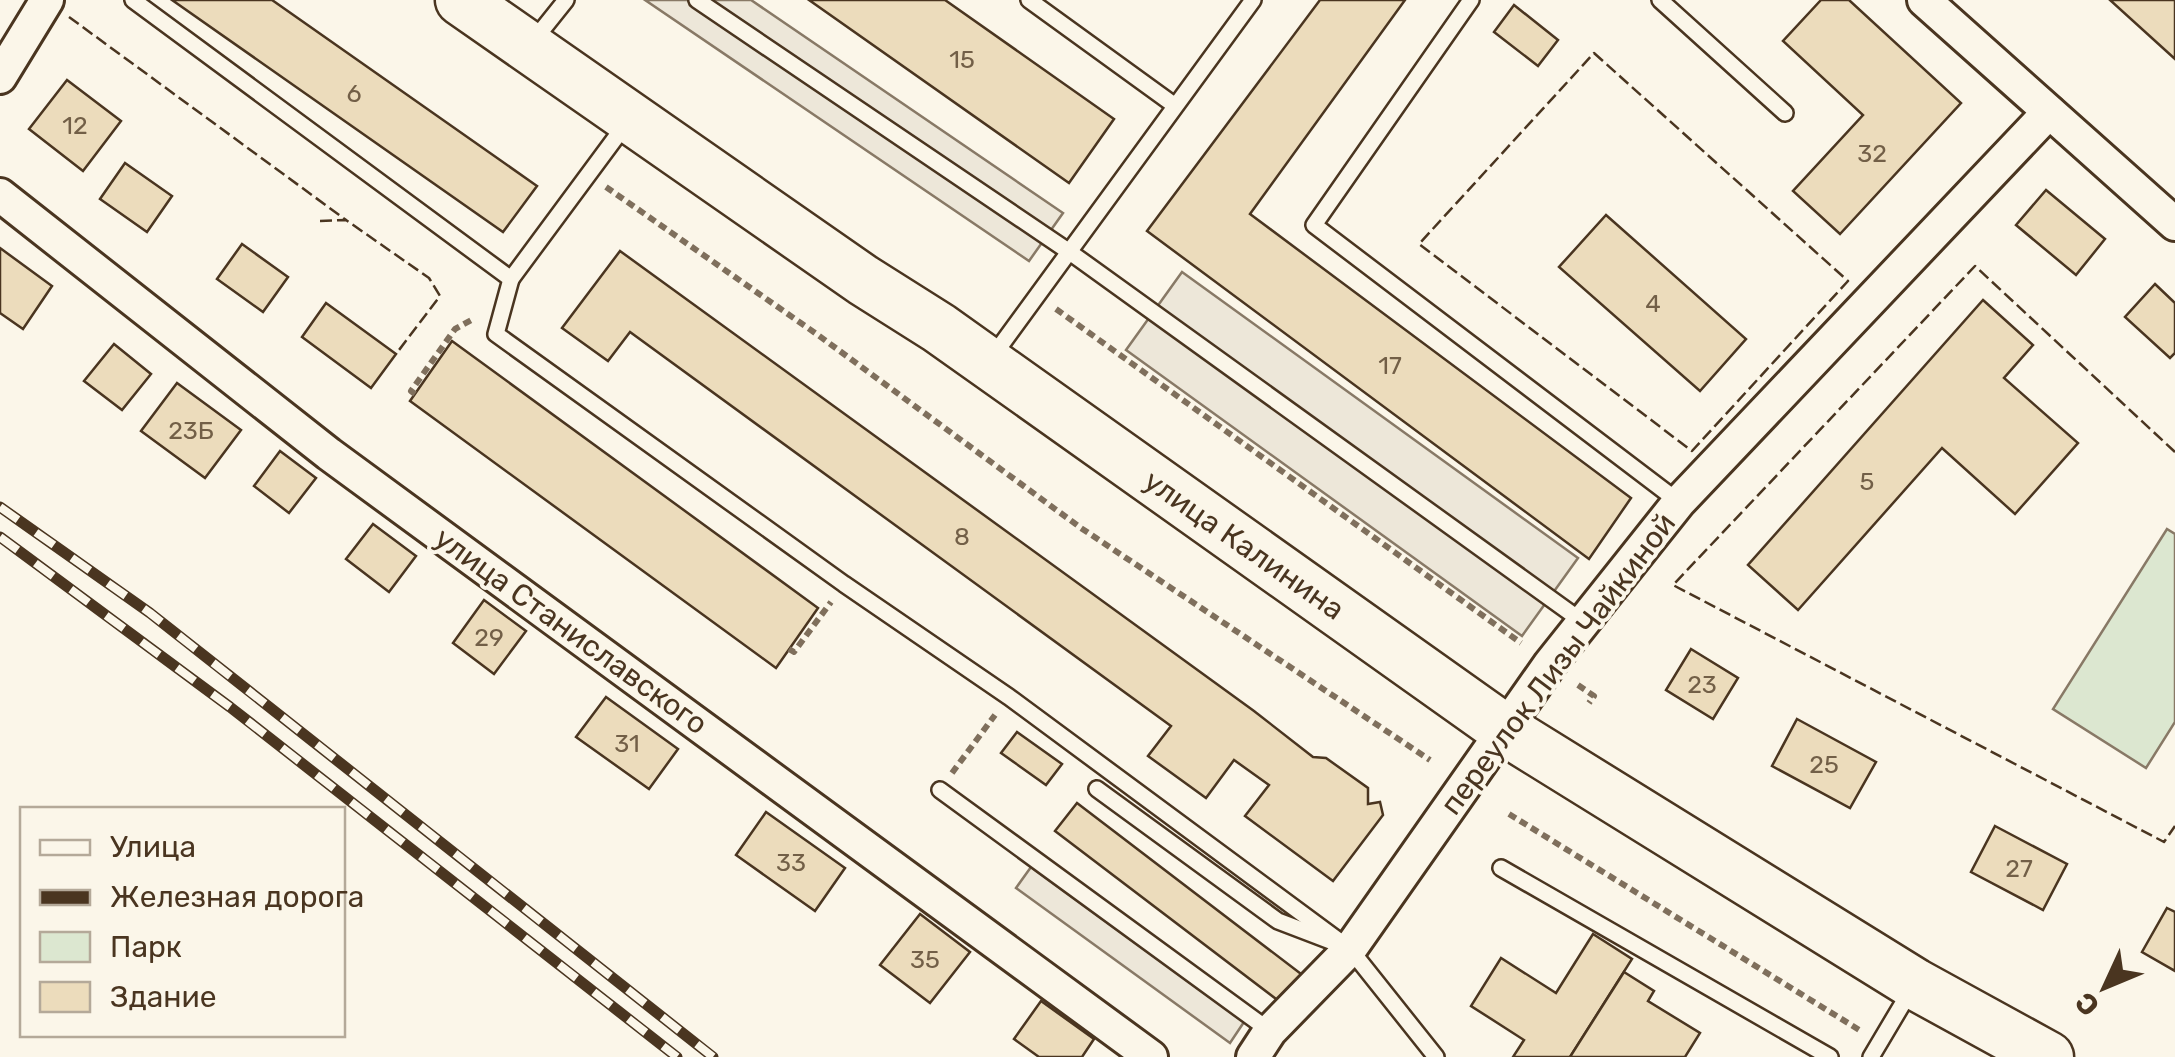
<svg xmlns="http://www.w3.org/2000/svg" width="2175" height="1057" viewBox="0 0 2175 1057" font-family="Rubik,sans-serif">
	<rect width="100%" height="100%" fill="#fbf6e9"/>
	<polygon fill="#dce7d0" stroke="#887966" stroke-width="2.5" points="2167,529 2175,534 2175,722 2146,768 2053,709"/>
	<g fill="#ede7d9" stroke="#887966" stroke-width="2.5">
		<polygon points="645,0 751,0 1063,213 1029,261"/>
		<polygon points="1182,272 1578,558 1522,636 1126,350"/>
		<polygon points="1031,867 1244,1022 1230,1043 1016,888"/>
	</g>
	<g fill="#ecdcbc" stroke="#4a3520" stroke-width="2.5">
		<polygon points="172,0 272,0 537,186 503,232"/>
		<polygon points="809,0 945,0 1114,119 1069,183"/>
		<polygon points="1320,0 1405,0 1250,214 1631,498 1589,559 1147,231"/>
		<polygon points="1821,0 1849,0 1961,103 1840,234 1793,191 1863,115 1783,41"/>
		<polygon points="2110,0 2175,0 2175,59"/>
		<polygon points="1514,5 1558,40 1538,66 1494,32"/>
		<polygon points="67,80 121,121 83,171 29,129"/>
		<polygon points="125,163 172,196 147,232 100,199"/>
		<polygon points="2046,190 2105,239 2076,275 2016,225"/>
		<polygon points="1606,215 1746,339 1700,391 1559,267"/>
		<polygon points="242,244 288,277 263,312 217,279"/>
		<polygon points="0,248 52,286 23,329 0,313"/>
		<polygon points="620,251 1254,711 1313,757 1326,758 1368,788 1368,804 1380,802 1383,815 1333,881 1245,816 1269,785 1234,760 1206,798 1148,756 1171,726 630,332 608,361 562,328"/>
		<polygon points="2155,284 2175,303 2175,353 2170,358 2125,317"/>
		<polygon points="1983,300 2033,345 2004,378 2078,443 2015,514 1942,448 1798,610 1748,565"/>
		<polygon points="326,303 396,354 371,388 302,337"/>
		<polygon points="452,341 818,608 776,668 410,401"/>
		<polygon points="114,344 151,374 122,410 84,381"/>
		<polygon points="177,383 241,430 205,478 141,431"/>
		<polygon points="280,451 316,478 289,513 254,486"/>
		<polygon points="373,524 416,556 389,592 346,559"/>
		<polygon points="484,600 526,631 494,674 453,643"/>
		<polygon points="1691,649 1738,678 1713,719 1666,690"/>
		<polygon points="606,697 678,749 649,789 576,737"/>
		<polygon points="1797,719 1876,762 1850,808 1772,766"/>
		<polygon points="1017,732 1062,764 1046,785 1001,753"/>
		<polygon points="1077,803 1305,977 1284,1005 1055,831"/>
		<polygon points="766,812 845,868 815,911 736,855"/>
		<polygon points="1995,826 2067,864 2043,910 1971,872"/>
		<polygon points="2167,908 2175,912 2175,971 2142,952"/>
		<polygon points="920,914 970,952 930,1003 880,965"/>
		<polygon points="1593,934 1632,959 1570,1057 1513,1057 1524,1040 1471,1006 1501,958 1556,993"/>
		<polygon points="1624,972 1654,991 1648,1001 1700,1033 1685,1057 1570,1057"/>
		<polygon points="1041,1001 1094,1039 1082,1057 1039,1057 1014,1039"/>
	</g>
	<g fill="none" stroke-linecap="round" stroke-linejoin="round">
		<g stroke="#4a3520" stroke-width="20">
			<g id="service">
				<polyline points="133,0 511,279 496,334 844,584 1009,697 1350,949 1436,1057"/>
				<polyline points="697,0 1071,253 1583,622"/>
				<polyline points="1029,0 1174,105"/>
				<polyline points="1471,0 1314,225 1679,502"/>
				<polyline points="1660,0 1785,113"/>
				<polyline points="534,40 566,0"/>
				<polyline points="511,279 625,125"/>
				<polyline points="993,356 1253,0"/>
				<polyline points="1097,789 1278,921 1333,942"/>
				<polyline points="940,790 1270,1031"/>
				<polyline points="1501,868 1830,1057"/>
				<polyline points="1871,1057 1912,988"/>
			</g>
		</g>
		<g stroke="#4a3520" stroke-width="38">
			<g id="minor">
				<polyline points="1924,0 2175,224"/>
				<polyline points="0,77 47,0"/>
				<polyline points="0,195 329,454 1151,1057"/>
				<polyline points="1253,1057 1270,1031 1350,949 1550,664 1679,502 2049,112"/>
			</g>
		</g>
		<g stroke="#4a3520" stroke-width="55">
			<polyline id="primary" points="461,0 863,280 939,328 1505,730 1915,984 2048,1057"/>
		</g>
		<g stroke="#7f6f5c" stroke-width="6" stroke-dasharray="8 5" stroke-linecap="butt">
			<polyline points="606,187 818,335 1081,528 1430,760"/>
			<polyline points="1056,309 1521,643"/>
			<polyline points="415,394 411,391 455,329 475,318"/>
			<polyline points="789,649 794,652 831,602"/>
			<polyline points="1578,685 1594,696 1589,703"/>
			<polyline points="952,773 995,715"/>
			<polyline points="1509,814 1861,1031"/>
		</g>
		<use href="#service" stroke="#fbf6e9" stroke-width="15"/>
		<use href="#minor" stroke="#fbf6e9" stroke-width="32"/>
		<use href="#primary" stroke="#fbf6e9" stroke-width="50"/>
		<g stroke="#4a3520" stroke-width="11">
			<g id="rail">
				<polyline points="0,507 150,613 713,1057"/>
				<polyline points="0,537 230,707 677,1057"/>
			</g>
		</g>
		<use href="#rail" stroke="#fbf6e9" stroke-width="8" stroke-dasharray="22" stroke-linecap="butt"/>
		<g stroke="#4a3520" stroke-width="2.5" stroke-dasharray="12 5" stroke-linecap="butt">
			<polyline points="69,17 346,220"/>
			<polygon points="1594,53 1848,281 1692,451 1419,244"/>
			<polyline points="320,221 346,220 429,278 440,296 396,354"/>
			<polyline points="2175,452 1975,266 1673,585 2164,842 2175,826"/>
		</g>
	</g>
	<g text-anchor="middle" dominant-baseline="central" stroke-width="8" stroke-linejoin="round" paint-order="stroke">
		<g font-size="25" fill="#725f47">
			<text x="962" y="59">15</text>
			<text x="354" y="93">6</text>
			<text x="75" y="125">12</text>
			<text x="1872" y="153">32</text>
			<text x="1653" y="303">4</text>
			<text x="1390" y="365">17</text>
			<text x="191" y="430">23Б</text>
			<text x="1867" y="481">5</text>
			<text x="962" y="536">8</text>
			<text x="489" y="637">29</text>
			<text x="1702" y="684">23</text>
			<text x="627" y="743">31</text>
			<text x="1824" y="764">25</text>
			<text x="791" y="862">33</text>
			<text x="2019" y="868">27</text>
			<text x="925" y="959">35</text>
		</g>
		<g font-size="30" fill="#4a3520" stroke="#fbf6e9">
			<text transform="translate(1244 545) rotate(35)">улица Калинина</text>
			<text transform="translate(571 631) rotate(36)">улица Станиславского</text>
			<text transform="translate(1558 664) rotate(-53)">переулок Лизы Чайкиной</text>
		</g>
	</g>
	<rect x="20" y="807" width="325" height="230" fill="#fbf6e9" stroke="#b4a999" stroke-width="2.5"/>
	<rect x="40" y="840" width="50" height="15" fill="#fbf6e9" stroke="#b4a999" stroke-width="2.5"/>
	<text x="110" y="857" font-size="30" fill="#4a3520">Улица</text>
	<rect x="40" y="890" width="50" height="15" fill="#4a3520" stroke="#b4a999" stroke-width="2.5"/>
	<text x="110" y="907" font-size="30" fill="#4a3520">Железная дорога</text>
	<rect x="40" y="932" width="50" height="30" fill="#dce7d0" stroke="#b4a999" stroke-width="2.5"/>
	<text x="110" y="957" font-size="30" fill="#4a3520">Парк</text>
	<rect x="40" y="982" width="50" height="30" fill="#ecdcbc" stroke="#b4a999" stroke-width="2.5"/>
	<text x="110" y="1007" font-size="30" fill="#4a3520">Здание</text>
	<g transform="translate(2105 987) rotate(226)" stroke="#fbf6e9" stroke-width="8" paint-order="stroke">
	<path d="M0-8L18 38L0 25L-18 38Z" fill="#4a3520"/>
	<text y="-15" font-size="28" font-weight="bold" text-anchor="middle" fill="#4a3520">С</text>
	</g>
</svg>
